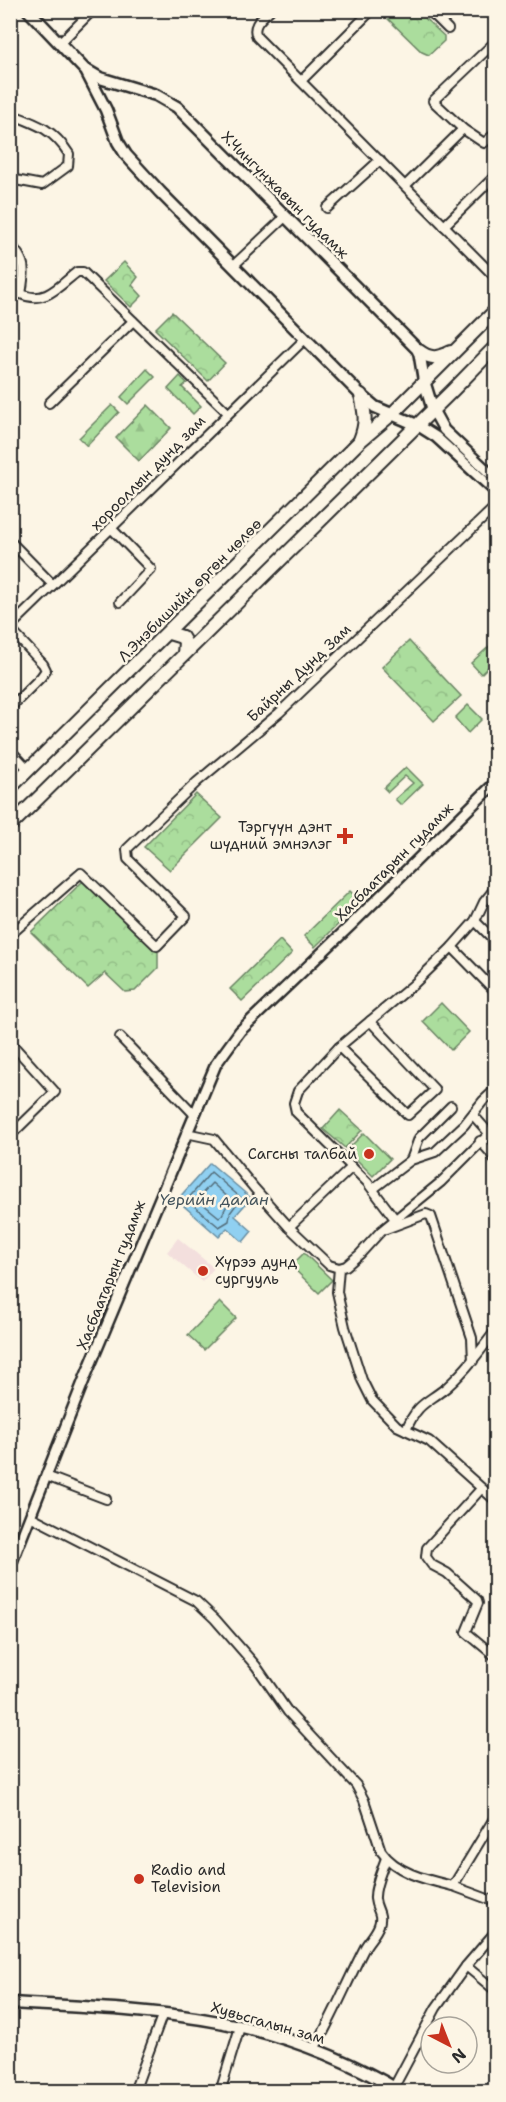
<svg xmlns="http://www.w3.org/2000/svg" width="506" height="2102" viewBox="0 0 506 2102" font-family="'Shantell Sans',sans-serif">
	<defs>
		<pattern id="forest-firs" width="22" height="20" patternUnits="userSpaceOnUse" patternTransform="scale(1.5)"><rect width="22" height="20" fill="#abdd9d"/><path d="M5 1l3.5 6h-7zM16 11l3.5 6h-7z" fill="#93be87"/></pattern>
		<pattern id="park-crowns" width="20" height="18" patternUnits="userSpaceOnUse" patternTransform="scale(1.5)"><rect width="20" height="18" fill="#abdd9d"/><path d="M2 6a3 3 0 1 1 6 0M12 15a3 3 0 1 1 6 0" fill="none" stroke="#93be87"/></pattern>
	</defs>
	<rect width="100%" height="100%" fill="#fcf5e5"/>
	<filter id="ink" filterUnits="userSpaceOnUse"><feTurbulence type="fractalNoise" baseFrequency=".0167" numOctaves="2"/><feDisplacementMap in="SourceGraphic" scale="12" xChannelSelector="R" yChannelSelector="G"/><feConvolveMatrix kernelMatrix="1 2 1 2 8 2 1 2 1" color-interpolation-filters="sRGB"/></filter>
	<g filter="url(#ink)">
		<polygon fill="#f3dfdd" points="178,1238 214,1268 202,1282 167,1252"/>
		<g fill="#abdd9d" stroke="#6b8464" stroke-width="1.5">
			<polygon points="495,641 495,660 481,674 471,663"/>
			<polygon points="468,705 482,719 468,733 455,718"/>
			<polygon points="364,1133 390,1159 373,1176 347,1150"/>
			<polygon points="304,1253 332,1280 319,1293 291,1266"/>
			<polygon points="220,1302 236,1318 204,1350 188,1335"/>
		</g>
		<g fill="url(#forest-firs)" stroke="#6b8464" stroke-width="1.5">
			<polygon points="147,369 155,377 128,404 121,397"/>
			<polygon points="180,376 187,383 182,387 201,406 193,414 168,389"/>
			<polygon points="112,405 119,412 87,446 79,438"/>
			<polygon points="148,405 171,428 139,461 116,438"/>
			<polygon points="406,767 423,784 401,805 395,799 413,783 405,776 388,792 384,788"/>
		</g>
		<g fill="url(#park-crowns)" stroke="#6b8464" stroke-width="1.5">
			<polygon points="393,10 417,11 444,36 444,41 429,55 422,52 386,17"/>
			<polygon points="124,262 138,277 132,285 142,296 131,307 104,281"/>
			<polygon points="172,312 225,363 208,381 155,329"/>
			<polygon points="409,641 461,696 434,721 382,667"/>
			<polygon points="196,794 222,818 170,870 144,847"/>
			<polygon points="83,881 158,952 158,968 135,991 125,992 105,973 88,988 31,932"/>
			<polygon points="350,891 361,902 315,947 304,936"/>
			<polygon points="280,940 292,953 242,1001 230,989"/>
			<polygon points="441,1003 469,1032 451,1050 423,1021"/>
			<polygon points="340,1110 362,1130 345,1148 323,1129"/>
		</g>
		<polygon fill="#90d0f1" stroke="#688ea2" stroke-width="1.5" points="210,1163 251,1198 235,1216 252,1231 243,1242 227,1228 219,1237 177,1200"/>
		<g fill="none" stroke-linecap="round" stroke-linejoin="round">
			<g stroke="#536d7a" stroke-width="1.5">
				<polygon points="211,1172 241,1198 230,1213 229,1221 219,1227 187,1200"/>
				<polygon points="212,1183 230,1199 222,1215 219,1217 197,1199"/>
			</g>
			<g stroke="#2b2b2b" stroke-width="12">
				<g id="minor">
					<path d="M270 10C262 18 251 25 257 37L496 278"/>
					<polyline points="429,10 448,29"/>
					<polyline points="496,41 433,101 463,129 484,143 496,133"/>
					<polyline points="60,43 93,10"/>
					<polyline points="301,81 372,10"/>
					<path d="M10 114C37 124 53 129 69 154L68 166 42 185 10 179"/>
					<polyline points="405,186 463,129"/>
					<polyline points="327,208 380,160"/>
					<polyline points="444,226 496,175"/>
					<path d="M10 244C27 262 25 270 21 294 45 305 59 286 77 272H83L228 413"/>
					<polyline points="233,266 285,217"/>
					<polyline points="10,292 21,294"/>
					<polyline points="49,403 133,321"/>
					<polyline points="111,528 151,569 120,602"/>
					<polyline points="10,541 53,585"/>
					<polyline points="10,627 305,339"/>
					<polyline points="10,629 43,664 46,670 41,677 10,708"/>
					<polyline points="10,750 29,770"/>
					<polyline points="475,921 496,942"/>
					<polyline points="10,935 81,873 157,946 186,916 128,859 127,849 197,782 279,713 496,506"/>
					<polyline points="452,947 496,992"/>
					<polyline points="120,1037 194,1114"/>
					<polyline points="10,1042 55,1092 10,1136"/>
					<polyline points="339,1047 408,1115 435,1090 370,1021"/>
					<polyline points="473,1115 489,1133"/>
					<polyline points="186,1133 214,1139 255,1189 289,1227 329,1265 339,1268 346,1266 360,1254 381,1231 441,1182 496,1127"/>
					<polyline points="480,1141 490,1152 496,1162"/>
					<polyline points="411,1160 419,1138 451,1106"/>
					<polyline points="373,1189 411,1160 435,1152 464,1125 483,1101 496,1089"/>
					<polyline points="395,1219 367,1182 296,1112 294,1103 298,1091 339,1047 413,985 452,947 475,921 484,902 496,887"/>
					<polyline points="289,1227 352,1167"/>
					<polyline points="386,1229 426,1214 431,1216 472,1338 473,1361"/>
					<polyline points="339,1268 337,1292 345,1327 362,1380 372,1400 397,1426 429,1441 496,1501"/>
					<path d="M406 1430C418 1402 426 1404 447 1387 466 1370 481 1350 496 1330"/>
					<polyline points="46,1476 106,1499"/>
					<polyline points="481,1489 427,1548 426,1557 432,1565 447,1573 477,1600 478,1603 466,1632 496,1657"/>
					<path d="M30 1516 196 1601 215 1619 256 1666 288 1712 356 1785 364 1800 381 1851C397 1874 428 1880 453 1886"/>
					<polyline points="496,1815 453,1886 496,1902"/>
					<polyline points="466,1966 496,1991"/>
					<path d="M314 2049C333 2017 347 1982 364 1949 368 1941 376 1934 379 1925 383 1913 376 1910 375 1899 374 1887 382 1870 386 1858"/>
					<polyline points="492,2049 496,2044"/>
					<polyline points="394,2087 436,2008 466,1966 496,1931"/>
					<polyline points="134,2092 163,2013"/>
					<polyline points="220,2092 240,2027"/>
					<polyline points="376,2092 381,2080"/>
				</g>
			</g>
			<g stroke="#2b2b2b" stroke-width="14">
				<g id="tertiary">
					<polyline points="433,410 444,430 496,479"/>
					<polyline points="417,425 436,437 496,492"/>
					<polyline points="10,1567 84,1380 216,1064 240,1031 351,925 496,782"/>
				</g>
			</g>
			<g stroke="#2b2b2b" stroke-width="15">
				<g id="secondary">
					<polyline points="28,10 86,71 106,110 118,142 126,155 160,192 361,395 375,407 417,425"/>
					<polyline points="88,71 100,78 156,95 177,107 419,351 424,381 433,410"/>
					<path d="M10 2003C80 2007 151 2009 219 2022 283 2034 346 2059 402 2092"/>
				</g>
			</g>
			<g stroke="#2b2b2b" stroke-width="16">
				<g id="primary">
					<path d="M419 351C431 360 438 358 451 352"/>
					<path d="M360 440C367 422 365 414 361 395"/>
					<polyline points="169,633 182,637 185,642 184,654"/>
					<polyline points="10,788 359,442 392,414 496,310"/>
					<polyline points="10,826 453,390 496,346"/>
				</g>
			</g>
			<use href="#minor" stroke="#fcf5e5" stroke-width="8"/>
			<use href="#tertiary" stroke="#fcf5e5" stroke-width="9"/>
			<use href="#secondary" stroke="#fcf5e5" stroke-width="10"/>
			<use href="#primary" stroke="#fcf5e5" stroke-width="12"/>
		</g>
	</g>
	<g fill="#c8321e" stroke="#fcf5e5" stroke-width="2">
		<path d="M342 827h6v6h6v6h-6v6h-6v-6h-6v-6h6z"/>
		<circle cx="369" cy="1154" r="6"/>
		<circle cx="203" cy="1271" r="6"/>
		<circle cx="139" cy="1879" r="6"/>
	</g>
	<g text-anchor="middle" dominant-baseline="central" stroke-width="5" stroke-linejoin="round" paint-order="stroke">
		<g font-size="15" fill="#2b2b2b" stroke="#fcf5e5">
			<text transform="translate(285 195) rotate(45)">Х.Чингүнжавын гудамж</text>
			<text transform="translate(148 473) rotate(-45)">хорооллын дунд зам</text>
			<text transform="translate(190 590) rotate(-45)">Л.Энэбишийн өргөн чөлөө</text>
			<text transform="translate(299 673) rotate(-43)">Байрны Дунд Зам</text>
			<text transform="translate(394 862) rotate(-45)">Хасбаатарын гудамж</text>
			<text transform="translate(111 1275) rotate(-68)">Хасбаатарын гудамж</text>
			<text transform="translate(268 2023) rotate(16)">Хувьсгалын зам</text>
		</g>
		<g font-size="15" fill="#2b2b2b" stroke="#fcf5e5" text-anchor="end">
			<text x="332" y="827">Тэргүүн дэнт<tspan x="332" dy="17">шүдний эмнэлэг</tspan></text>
			<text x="357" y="1154">Сагсны талбай</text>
			<text x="215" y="1262" text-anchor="start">Хүрээ дунд<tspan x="215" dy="17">сургууль</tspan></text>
			<text x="151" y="1870" text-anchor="start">Radio and<tspan x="151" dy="17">Television</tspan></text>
		</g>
		<g font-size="16" font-style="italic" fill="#44545c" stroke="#fcf5e5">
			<text x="214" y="1199">Үерийн далан</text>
		</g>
	</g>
	<rect width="506" height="2102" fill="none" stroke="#fcf5e5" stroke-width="36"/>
	<rect x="18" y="18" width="470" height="2066" fill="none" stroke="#2b2b2b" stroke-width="2" filter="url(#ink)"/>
	<g transform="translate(449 2045) rotate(138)"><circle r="28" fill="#fcf5e5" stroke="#a8a49b" stroke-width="1.5"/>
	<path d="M0-4.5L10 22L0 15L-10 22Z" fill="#c8321e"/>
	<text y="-9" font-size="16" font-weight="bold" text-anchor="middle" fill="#2b2b2b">N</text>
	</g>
</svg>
